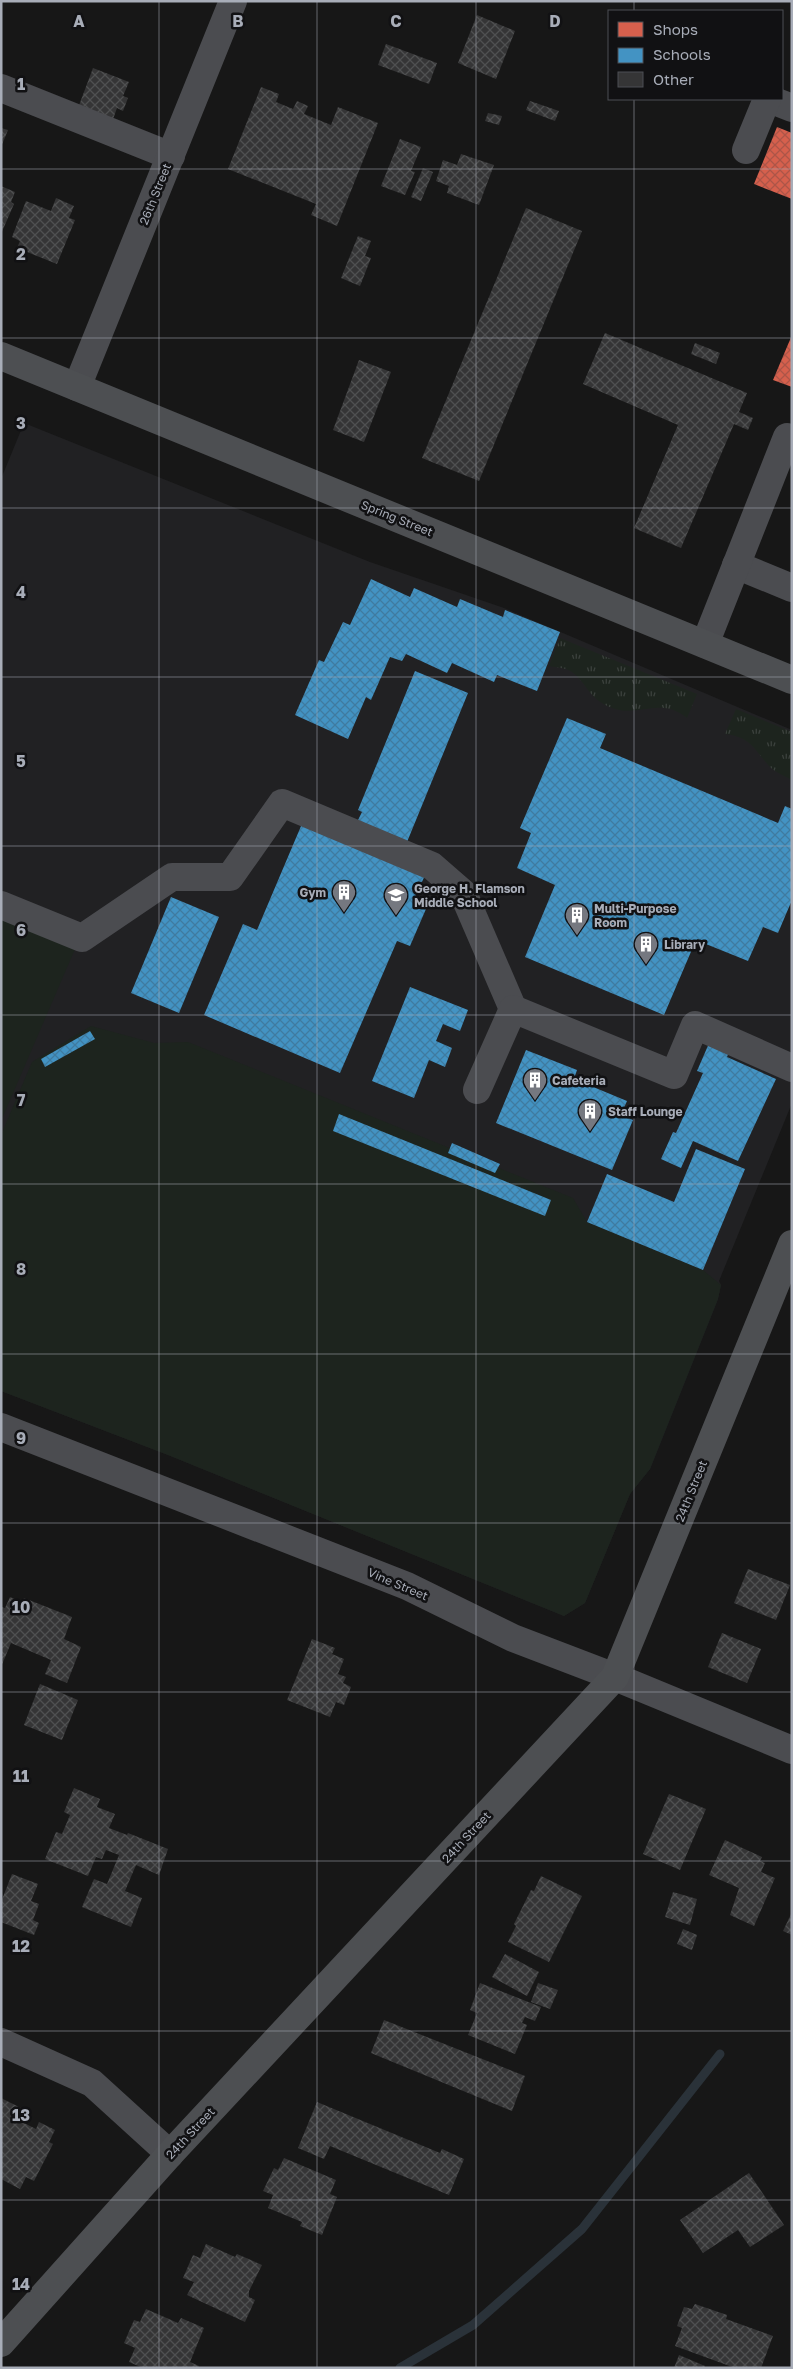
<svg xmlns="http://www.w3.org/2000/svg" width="793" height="2369" viewBox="0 0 793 2369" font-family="'Golos Text',sans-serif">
	<defs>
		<pattern id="grass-tufts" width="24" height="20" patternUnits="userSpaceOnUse" patternTransform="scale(1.25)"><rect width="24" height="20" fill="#1d241e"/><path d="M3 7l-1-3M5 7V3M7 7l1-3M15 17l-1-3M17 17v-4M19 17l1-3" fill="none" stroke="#3b413d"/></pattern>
		<pattern id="shops-cross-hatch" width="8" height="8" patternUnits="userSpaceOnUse" patternTransform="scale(1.25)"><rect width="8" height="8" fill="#d6604d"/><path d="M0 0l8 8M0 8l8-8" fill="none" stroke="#ad5548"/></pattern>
		<pattern id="schools-cross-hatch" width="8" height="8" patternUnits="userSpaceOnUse" patternTransform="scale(1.25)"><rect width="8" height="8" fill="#4393c3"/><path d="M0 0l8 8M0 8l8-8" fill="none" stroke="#3f7ba0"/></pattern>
		<pattern id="building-cross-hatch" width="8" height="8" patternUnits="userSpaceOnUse" patternTransform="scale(1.25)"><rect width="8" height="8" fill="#353536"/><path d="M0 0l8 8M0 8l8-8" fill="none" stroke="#4f5051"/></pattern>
	</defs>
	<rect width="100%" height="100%" fill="#171717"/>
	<polygon fill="#212123" points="24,423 370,562 504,608 792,730 792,1103 719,1281 721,1285 718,1299 650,1469 630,1494 585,1603 564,1616 168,1455 1,1391 1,479"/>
	<g fill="url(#grass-tufts)">
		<path d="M560 638 697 694 687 718C660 696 639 718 612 708 588 699 588 684 572 672 565 667 557 668 549 666Z"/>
		<path d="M736 709 792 732V780C785 776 777 773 771 768 754 750 752 737 725 734Z"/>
	</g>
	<g fill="#1d241e">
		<polygon points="1,919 75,949 1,1121"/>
		<polygon points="91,1026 154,1043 188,1042 573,1198 587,1222 703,1270 721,1285 718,1299 650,1469 630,1494 585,1603 564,1616 168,1455 1,1391 1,1135 32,1062"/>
	</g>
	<g fill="url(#shops-cross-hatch)">
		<polygon points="777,127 792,133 792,199 754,184"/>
		<polygon points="792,335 792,387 773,380"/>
	</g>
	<g fill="url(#schools-cross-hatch)">
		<polygon points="371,579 410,597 414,588 457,607 460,599 503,617 505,610 560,632 537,691 497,675 494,682 452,663 447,673 406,654 402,661 390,657 371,700 366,697 348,739 295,715 319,660 324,662 343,622 350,625"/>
		<polygon points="415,671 468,693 407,842 357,822 362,812 358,810"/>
		<polygon points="567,718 606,734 600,748 778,823 785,806 792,809 792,900 778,933 763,927 748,961 696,940 664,1015 525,957 555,885 517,868 531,833 520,828"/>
		<polygon points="304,819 427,871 415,897 429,902 410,946 397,941 340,1073 204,1015 243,924 257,930"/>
		<polygon points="171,897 219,917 179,1013 131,993"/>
		<polygon points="410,987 468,1010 460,1031 443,1024 436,1041 452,1048 445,1067 429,1060 414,1098 372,1081"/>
		<polygon points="90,1031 95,1039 45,1067 41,1059"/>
		<polygon points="710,1041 730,1049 727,1057 776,1079 738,1161 693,1141 681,1168 661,1159 673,1132 676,1133 703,1073 697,1071"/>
		<polygon points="526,1050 577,1070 574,1079 627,1101 621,1115 633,1120 612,1170 496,1123"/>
		<polygon points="339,1114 551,1200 545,1216 333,1131"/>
		<polygon points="452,1143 500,1164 495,1173 448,1153"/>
		<polygon points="696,1149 745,1169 703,1270 587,1222 607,1174 674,1202"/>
	</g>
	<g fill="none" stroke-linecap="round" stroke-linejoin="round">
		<polyline stroke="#2a3239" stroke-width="9" points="400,2368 473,2325 582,2229 720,2054"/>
	</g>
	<g fill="url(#building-cross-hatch)">
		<polygon points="477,15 515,31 496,79 458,63"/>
		<polygon points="386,44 437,63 429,84 378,65"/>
		<polygon points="93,68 129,82 123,96 128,98 123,111 117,108 112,122 78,108"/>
		<polygon points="261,87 279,94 276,102 293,109 297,101 308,106 304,114 331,125 338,107 378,123 337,226 311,215 316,204 228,169"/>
		<polygon points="530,101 559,111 555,121 526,110"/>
		<polygon points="488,113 502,116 499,125 485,121"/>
		<polygon points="1,128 8,130 1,147"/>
		<polygon points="400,139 421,147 411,171 415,172 405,195 381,186"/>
		<polygon points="461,154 494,165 479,205 447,193 449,186 436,181 443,160 457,165"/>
		<polygon points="423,168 433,172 421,201 411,197"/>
		<polygon points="1,186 15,192 11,202 14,204 1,234"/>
		<polygon points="56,198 74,206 69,218 75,220 57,264 17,248 20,241 12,237 26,201 51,211"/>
		<polygon points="526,208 582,231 479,481 422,458"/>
		<polygon points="358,236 371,241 365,256 371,258 360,286 341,278"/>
		<polygon points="605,333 747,393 739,412 753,418 748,430 734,424 681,548 634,528 678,425 583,384"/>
		<polygon points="695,343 720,353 716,364 691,354"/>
		<polygon points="359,360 391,372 364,442 333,430"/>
		<polygon points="748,1569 790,1585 776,1620 734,1603"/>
		<polygon points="10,1597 22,1602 24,1598 72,1617 64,1639 81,1647 67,1683 45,1674 51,1660 11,1643 1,1667 1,1607 5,1608"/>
		<polygon points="722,1633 761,1649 747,1683 708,1667"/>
		<polygon points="312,1639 335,1648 332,1654 344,1659 338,1674 346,1677 343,1683 351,1687 344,1705 336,1702 330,1717 287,1700"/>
		<polygon points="40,1684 78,1700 62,1740 24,1725"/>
		<polygon points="74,1788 100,1799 97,1807 115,1814 109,1828 127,1835 128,1833 168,1849 159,1875 136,1865 125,1891 142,1898 131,1927 82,1907 94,1879 107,1884 119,1855 106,1850 102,1859 96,1857 88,1876 45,1859 56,1832 62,1834 70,1815 64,1812"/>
		<polygon points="669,1794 706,1809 680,1870 643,1854"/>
		<polygon points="725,1840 762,1857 760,1861 765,1863 761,1872 775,1878 754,1926 730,1915 739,1888 709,1875"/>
		<polygon points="12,1874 38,1884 31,1901 39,1904 33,1920 39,1923 34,1935 1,1922 1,1902"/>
		<polygon points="541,1876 582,1896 549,1962 508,1942 516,1926 514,1924 531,1890 534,1891"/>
		<polygon points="673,1892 697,1899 690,1925 665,1917"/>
		<polygon points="792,1912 792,1935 783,1931"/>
		<polygon points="683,1929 697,1935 692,1950 677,1944"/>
		<polygon points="505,1954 539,1972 527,1996 492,1977"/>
		<polygon points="480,1983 541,2007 535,2021 525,2017 522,2023 527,2025 515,2054 468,2035 477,2013 470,2010"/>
		<polygon points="538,1983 558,1990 550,2009 531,2002"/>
		<polygon points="384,2020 525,2076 512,2111 371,2053"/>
		<polygon points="1,2098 23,2109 18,2120 36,2129 39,2122 55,2130 49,2142 53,2144 34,2181 26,2177 20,2189 1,2179"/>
		<polygon points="317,2102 440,2153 442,2149 464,2159 449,2195 330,2146 324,2159 298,2148"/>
		<polygon points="284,2158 336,2180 330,2194 337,2197 322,2235 300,2226 302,2222 268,2208 273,2195 263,2191 274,2168 278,2170"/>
		<polygon points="749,2173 784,2225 750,2247 738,2230 703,2253 680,2220"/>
		<polygon points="206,2244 235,2257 237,2254 262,2265 249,2291 249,2297 255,2300 245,2322 187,2295 194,2282 183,2278 193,2255 200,2258"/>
		<polygon points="695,2304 727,2315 726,2319 773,2336 761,2368 735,2368 675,2346 682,2328 677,2326 684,2307 692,2309"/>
		<polygon points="146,2309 178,2323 181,2318 204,2328 190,2362 199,2366 198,2368 143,2368 129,2362 135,2348 124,2343 134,2320 140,2322"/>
		<polygon points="679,2355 705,2366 704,2368 674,2368"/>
	</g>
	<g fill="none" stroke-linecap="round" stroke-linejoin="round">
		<g stroke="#4b4c50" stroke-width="28">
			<polyline points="1,88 171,156"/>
			<polyline points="769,99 792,108"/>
			<polyline points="746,150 767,99"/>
			<polyline points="77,387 233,1"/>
			<polyline points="736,565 792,588"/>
			<polyline points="705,644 787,437 792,439"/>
			<polyline points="1,905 82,938 172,877 230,877 282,803 432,866 463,893 513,1009"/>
			<polyline points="477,1090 513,1009 674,1075 695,1025 792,1068"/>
			<polyline points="1,1427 407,1586 513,1638 615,1677 792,1750"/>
			<polyline points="1,2042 92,2083 170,2154"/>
		</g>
		<g stroke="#4d4f52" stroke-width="28">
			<polyline points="1,356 792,680"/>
			<polyline points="1,2343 170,2154 615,1677 792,1244"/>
		</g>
	</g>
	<path fill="none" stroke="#a8adb8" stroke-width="1" stroke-opacity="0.55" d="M159 1V2368M317 1V2368M476 1V2368M634 1V11M634 99V2368M1 169H792M1 338H792M1 508H792M1 677H792M1 846H792M1 1015H792M1 1184H792M1 1354H792M1 1523H792M1 1692H792M1 1861H792M1 2031H792M1 2200H792"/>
	<defs>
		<g id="building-pin" transform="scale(1.25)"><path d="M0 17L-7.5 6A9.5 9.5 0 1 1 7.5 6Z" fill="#757880" stroke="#111113"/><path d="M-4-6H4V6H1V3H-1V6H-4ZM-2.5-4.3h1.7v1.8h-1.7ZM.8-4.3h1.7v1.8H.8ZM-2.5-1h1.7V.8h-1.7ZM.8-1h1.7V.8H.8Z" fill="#fff"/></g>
		<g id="school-pin" transform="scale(1.25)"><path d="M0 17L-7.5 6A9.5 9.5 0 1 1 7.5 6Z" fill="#757880" stroke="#111113"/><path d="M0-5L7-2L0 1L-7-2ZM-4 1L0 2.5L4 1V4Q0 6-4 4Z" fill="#fff"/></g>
	</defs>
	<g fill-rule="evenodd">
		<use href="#building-pin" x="344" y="892"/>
		<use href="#school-pin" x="396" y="895"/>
		<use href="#building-pin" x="577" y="915"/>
		<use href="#building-pin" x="646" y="944"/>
		<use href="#building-pin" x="535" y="1080"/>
		<use href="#building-pin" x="590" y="1111"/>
	</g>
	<g text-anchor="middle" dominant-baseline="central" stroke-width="5" stroke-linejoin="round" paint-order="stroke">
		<g font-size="12" fill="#a8adb8" stroke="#111113">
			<text transform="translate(155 194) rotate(-68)">26th Street</text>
			<text transform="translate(397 518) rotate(22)">Spring Street</text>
			<text transform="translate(691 1491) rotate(-68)">24th Street</text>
			<text transform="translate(398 1584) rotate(23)">Vine Street</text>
			<text transform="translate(466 1837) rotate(-47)">24th Street</text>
			<text transform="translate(190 2133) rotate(-47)">24th Street</text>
		</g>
		<g font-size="12" font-weight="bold" fill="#a8adb8" stroke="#111113" text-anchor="start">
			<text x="414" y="888">George H. Flamson<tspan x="414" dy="14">Middle School</tspan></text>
			<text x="326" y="892" text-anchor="end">Gym</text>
			<text x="594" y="908">Multi-Purpose<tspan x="594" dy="14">Room</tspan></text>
			<text x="664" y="944">Library</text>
			<text x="552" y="1080">Cafeteria</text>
			<text x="608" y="1111">Staff Lounge</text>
		</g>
	</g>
	<g font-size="16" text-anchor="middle" font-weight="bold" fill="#a8adb8" stroke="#111113" stroke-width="5" stroke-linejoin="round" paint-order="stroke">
		<text x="79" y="27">A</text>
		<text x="238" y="27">B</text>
		<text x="396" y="27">C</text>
		<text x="555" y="27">D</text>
		<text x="21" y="90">1</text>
		<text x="21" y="260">2</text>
		<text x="21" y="429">3</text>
		<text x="21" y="598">4</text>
		<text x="21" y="767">5</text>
		<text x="21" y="936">6</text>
		<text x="21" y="1106">7</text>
		<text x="21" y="1275">8</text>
		<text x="21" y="1444">9</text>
		<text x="21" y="1613">10</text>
		<text x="21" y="1782">11</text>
		<text x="21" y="1952">12</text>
		<text x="21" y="2121">13</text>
		<text x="21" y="2290">14</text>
	</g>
	<rect width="793" height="2369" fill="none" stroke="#a8adb8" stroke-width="5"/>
	<rect x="608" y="10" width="175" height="90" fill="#111113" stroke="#4d4f55"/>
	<rect x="618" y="22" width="25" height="15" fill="#d6604d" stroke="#4d4f55"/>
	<text x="653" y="35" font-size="15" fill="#a8adb8">Shops</text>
	<rect x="618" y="48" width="25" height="15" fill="#4393c3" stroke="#4d4f55"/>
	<text x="653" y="60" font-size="15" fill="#a8adb8">Schools</text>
	<rect x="618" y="72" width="25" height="15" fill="#353536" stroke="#4d4f55"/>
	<text x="653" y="85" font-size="15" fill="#a8adb8">Other</text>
</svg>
